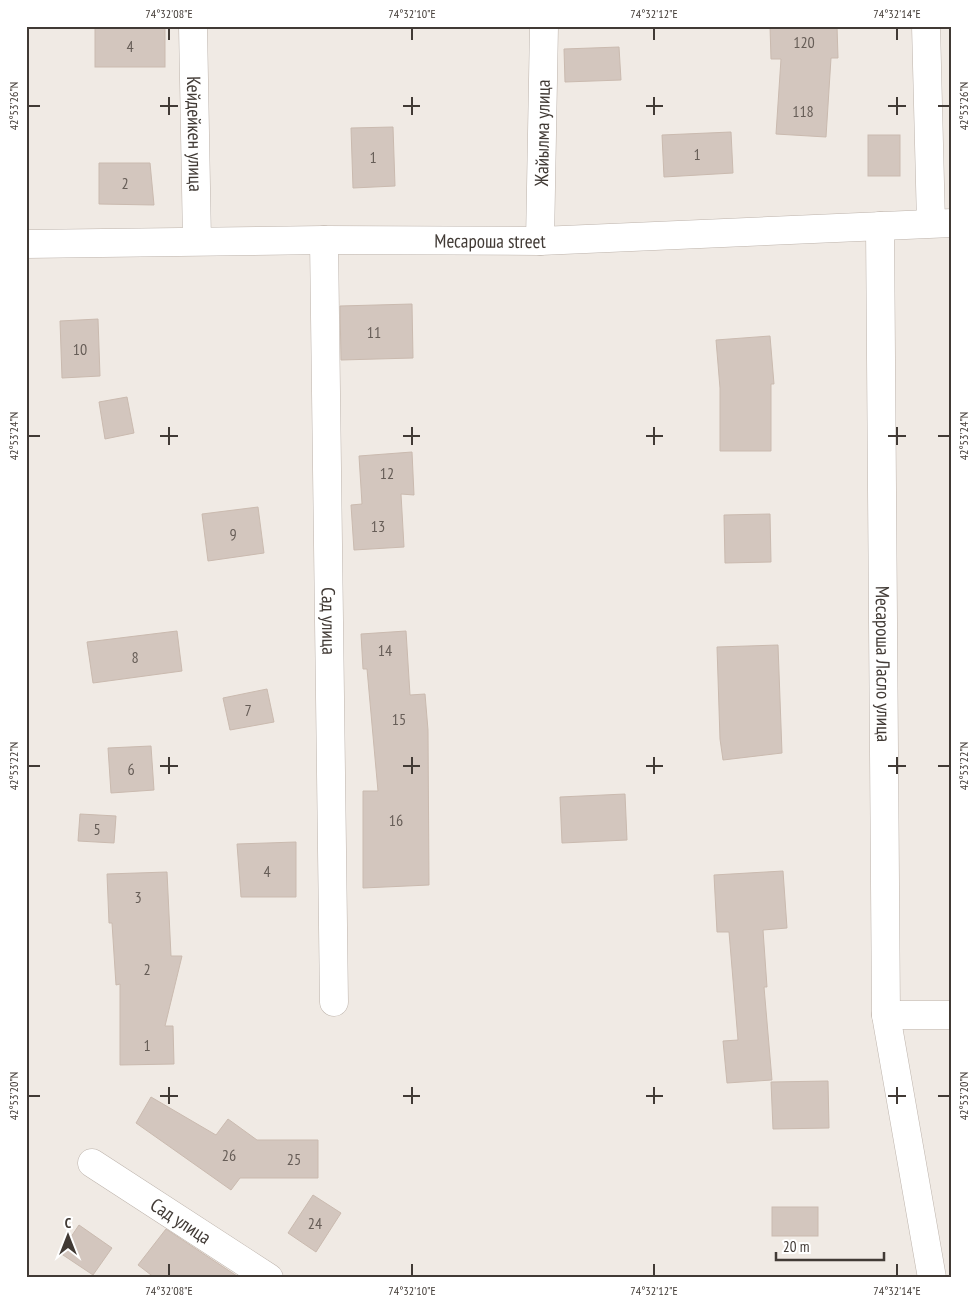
<svg xmlns="http://www.w3.org/2000/svg" width="978" height="1304" viewBox="0 0 978 1304" font-family="'PT Sans Narrow',sans-serif">
	<rect width="100%" height="100%" fill="#f0eae4"/>
	<g fill="#d3c6be" stroke="#cabaaf">
		<rect x="95" y="26" width="70" height="41"/>
		<polygon points="770,26 837,26 838,58 831,58 826,137 776,134 781,59 771,59"/>
		<polygon points="619,47 621,80 565,82 564,49"/>
		<polygon points="393,127 395,186 353,188 351,128"/>
		<polygon points="731,132 733,173 664,177 662,135"/>
		<rect x="868" y="135" width="32" height="41"/>
		<polygon points="99,163 150,163 154,205 99,204"/>
		<polygon points="412,304 413,358 341,360 340,306"/>
		<polygon points="98,319 100,376 62,378 60,321"/>
		<polygon points="770,336 774,384 771,384 771,451 720,451 720,388 716,340"/>
		<polygon points="127,397 134,433 105,439 99,402"/>
		<polygon points="412,452 414,495 401,494 404,547 354,550 351,505 362,504 359,456"/>
		<polygon points="258,507 264,553 208,561 202,514"/>
		<polygon points="770,514 771,562 725,563 724,515"/>
		<polygon points="177,631 182,671 93,683 87,642"/>
		<polygon points="406,631 410,695 425,694 428,730 429,885 363,888 363,791 378,791 367,669 363,669 361,634"/>
		<polygon points="778,645 782,753 723,760 720,739 717,647"/>
		<polygon points="267,689 274,722 230,730 223,698"/>
		<polygon points="151,746 154,790 111,793 108,748"/>
		<polygon points="625,794 627,840 562,843 560,797"/>
		<polygon points="80,814 116,816 114,843 78,841"/>
		<polygon points="296,842 296,897 241,897 237,844"/>
		<polygon points="783,871 787,928 763,930 767,987 764,987 772,1080 727,1083 723,1041 738,1040 729,932 717,932 714,875"/>
		<polygon points="167,872 171,956 182,956 165,1026 173,1026 174,1064 120,1065 120,984 116,985 112,923 109,923 107,874"/>
		<polygon points="828,1081 829,1128 773,1129 771,1082"/>
		<polygon points="151,1097 216,1135 228,1119 257,1140 318,1140 318,1178 240,1178 231,1190 136,1123"/>
		<polygon points="313,1195 341,1213 316,1252 288,1233"/>
		<rect x="772" y="1207" width="46" height="29"/>
		<polygon points="79,1225 112,1248 93,1275 60,1253"/>
		<polygon points="166,1229 240,1278 155,1278 138,1265"/>
	</g>
	<g fill="none" stroke-linecap="round" stroke-linejoin="round">
		<g stroke="#bdb3ab" stroke-width="29">
			<g id="minor">
				<path id="s1" d="M193 26 197 241"/>
				<polyline points="926,26 931,223"/>
				<path id="s2" d="M880 226 886 1015 932 1278"/>
				<path id="s3" d="M324 240 334 1002"/>
				<path id="s4" d="M540 241 544 26"/>
				<polyline points="886,1015 952,1015"/>
				<path id="s5" d="M92 1163 269 1278"/>
			</g>
		</g>
		<g stroke="#bdb3ab" stroke-width="29">
			<g id="tertiary">
				<path id="s6" d="M26 244 324 240 540 241 952 223"/>
			</g>
		</g>
		<use href="#minor" stroke="#fff" stroke-width="28"/>
		<use href="#tertiary" stroke="#fff" stroke-width="28"/>
	</g>
	<path fill="none" stroke="#413a35" stroke-width="2" d="M169 28V40M412 28V40M654 28V40M897 28V40M169 97V115M412 97V115M654 97V115M897 97V115M28 106H40M160 106H178M403 106H420M646 106H663M888 106H906M938 106H950M169 427V445M412 427V445M654 427V445M897 427V445M28 436H40M160 436H178M403 436H420M646 436H663M888 436H906M938 436H950M169 757V774M412 757V774M654 757V774M897 757V774M28 766H40M160 766H178M403 766H420M646 766H663M888 766H906M938 766H950M169 1087V1104M412 1087V1104M654 1087V1104M897 1087V1104M28 1096H40M160 1096H178M403 1096H420M646 1096H663M888 1096H906M938 1096H950M169 1264V1276M412 1264V1276M654 1264V1276M897 1264V1276"/>
	<g text-anchor="middle" dominant-baseline="central" stroke-width="4" stroke-linejoin="round" paint-order="stroke">
		<g font-size="16" fill="#665d57">
			<text x="804" y="42">120</text>
			<text x="130" y="46">4</text>
			<text x="803" y="111">118</text>
			<text x="697" y="154">1</text>
			<text x="373" y="157">1</text>
			<text x="125" y="183">2</text>
			<text x="374" y="332">11</text>
			<text x="80" y="349">10</text>
			<text x="387" y="473">12</text>
			<text x="378" y="526">13</text>
			<text x="233" y="534">9</text>
			<text x="385" y="650">14</text>
			<text x="135" y="657">8</text>
			<text x="248" y="710">7</text>
			<text x="399" y="719">15</text>
			<text x="131" y="769">6</text>
			<text x="396" y="820">16</text>
			<text x="97" y="829">5</text>
			<text x="267" y="871">4</text>
			<text x="138" y="897">3</text>
			<text x="147" y="969">2</text>
			<text x="147" y="1045">1</text>
			<text x="229" y="1155">26</text>
			<text x="294" y="1159">25</text>
			<text x="315" y="1223">24</text>
		</g>
		<g font-size="19" fill="#413a35" stroke="#fff">
			<text stroke="none"><textPath href="#s1" startOffset="108">Кейдейкен улица</textPath></text>
			<text stroke="none"><textPath href="#s4" startOffset="108">Жайылма улица</textPath></text>
			<text stroke="none"><textPath href="#s6" startOffset="464">Месароша street</textPath></text>
			<text stroke="none"><textPath href="#s3" startOffset="381">Сад улица</textPath></text>
			<text stroke="none"><textPath href="#s2" startOffset="438">Месароша Ласло улица</textPath></text>
			<text stroke="none"><textPath href="#s5" startOffset="106">Сад улица</textPath></text>
		</g>
	</g>
	<rect width="978" height="1304" fill="none" stroke="#ffffff" stroke-width="55"/>
	<g transform="translate(68 1236)" stroke="#ffffff" stroke-width="4" paint-order="stroke">
	<path d="M0-4L9 19L0 12L-9 19Z" fill="#413a35"/>
	<text y="-8" font-size="14" font-weight="bold" text-anchor="middle" fill="#413a35">С</text>
	</g>
	<path d="M776 1252v8h108v-8" fill="none" stroke="#413a35" stroke-width="2.5"/>
	<text x="783" y="1252" font-size="15" fill="#413a35" stroke="#ffffff" stroke-width="4" paint-order="stroke">20 m</text>
	<rect x="28" y="28" width="922" height="1248" fill="none" stroke="#413a35" stroke-width="2"/>
	<g font-size="12" text-anchor="middle" fill="#413a35">
		<text x="169" y="18">74°32'08"E</text>
		<text x="412" y="18">74°32'10"E</text>
		<text x="654" y="18">74°32'12"E</text>
		<text x="897" y="18">74°32'14"E</text>
		<text transform="translate(14 106) rotate(-90)" y="4">42°53'26"N</text>
		<text transform="translate(964 106) rotate(-90)" y="4">42°53'26"N</text>
		<text transform="translate(14 436) rotate(-90)" y="4">42°53'24"N</text>
		<text transform="translate(964 436) rotate(-90)" y="4">42°53'24"N</text>
		<text transform="translate(14 766) rotate(-90)" y="4">42°53'22"N</text>
		<text transform="translate(964 766) rotate(-90)" y="4">42°53'22"N</text>
		<text transform="translate(14 1096) rotate(-90)" y="4">42°53'20"N</text>
		<text transform="translate(964 1096) rotate(-90)" y="4">42°53'20"N</text>
		<text x="169" y="1295">74°32'08"E</text>
		<text x="412" y="1295">74°32'10"E</text>
		<text x="654" y="1295">74°32'12"E</text>
		<text x="897" y="1295">74°32'14"E</text>
	</g>
</svg>
